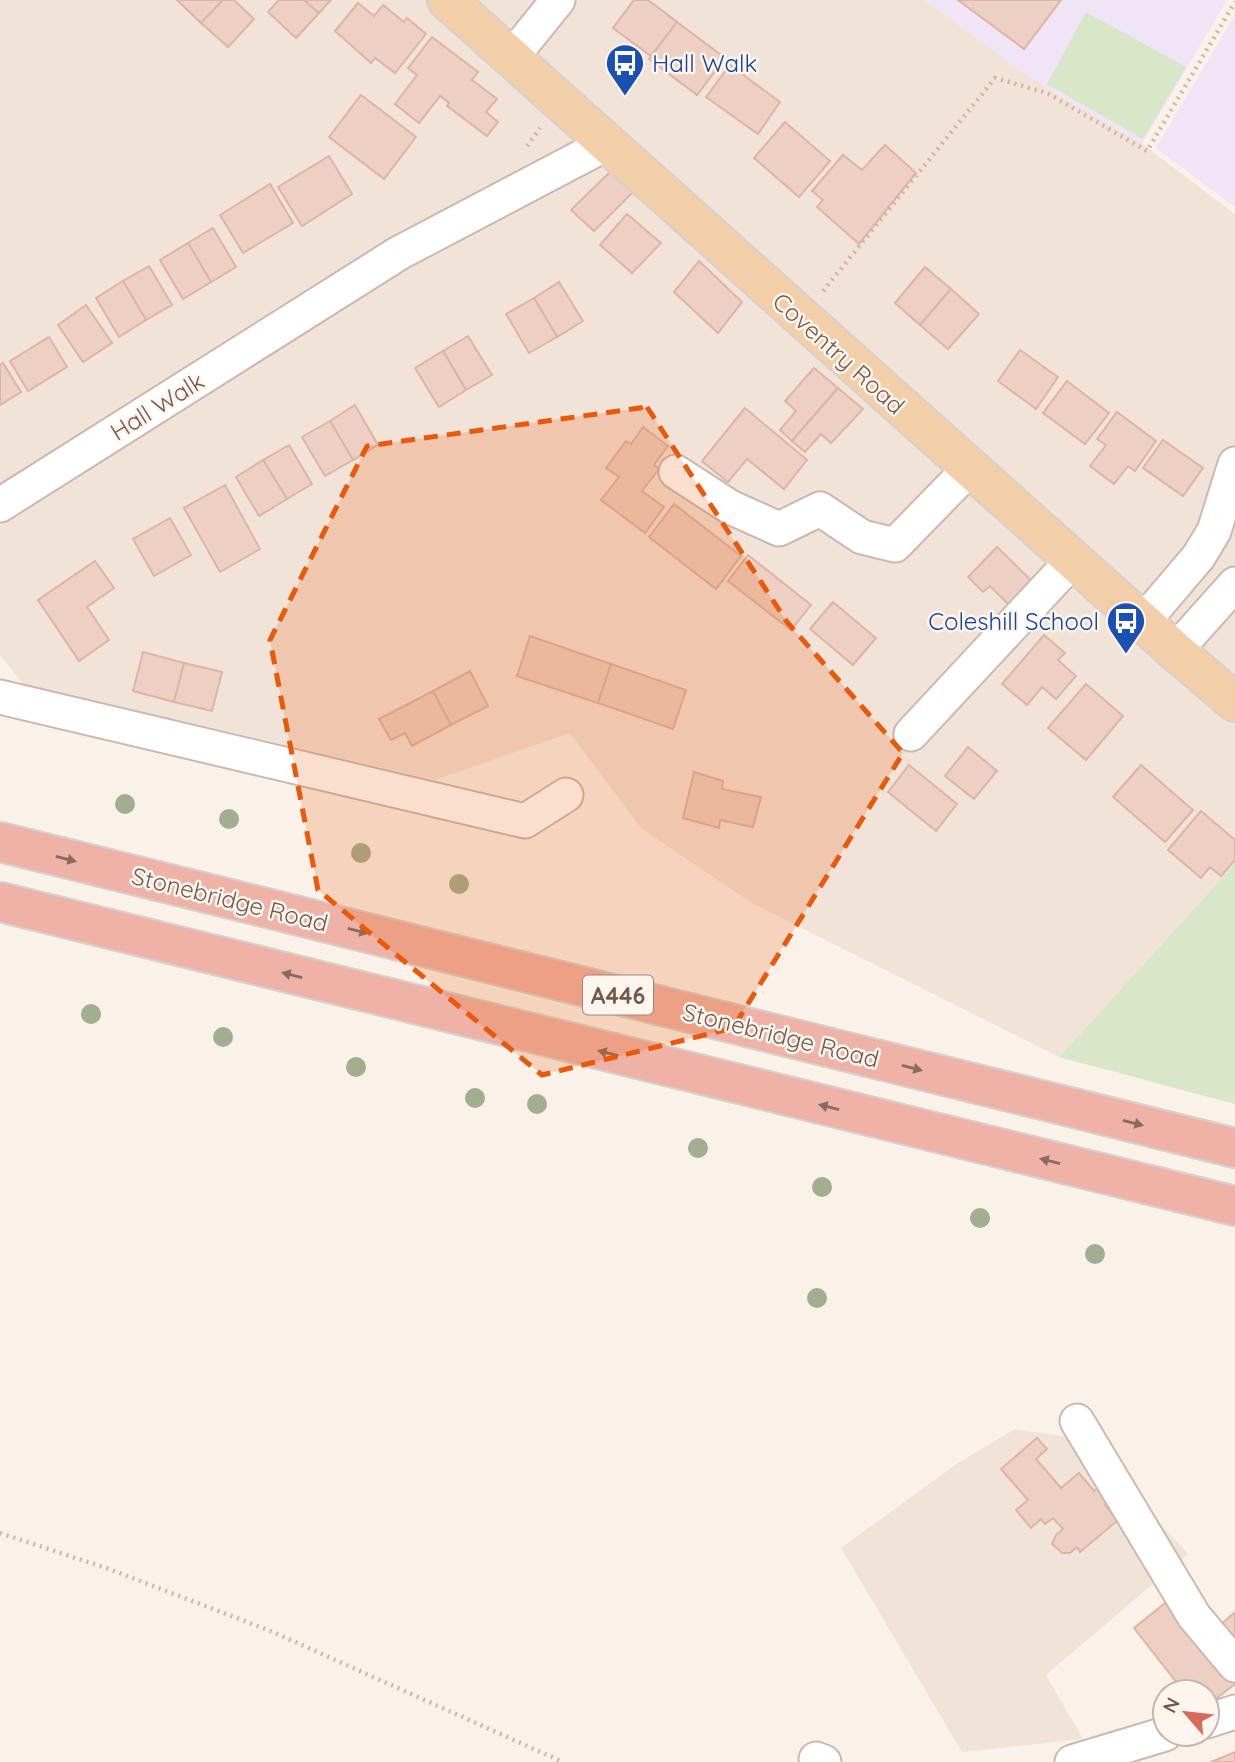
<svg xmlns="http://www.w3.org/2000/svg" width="1235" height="1762" viewBox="0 0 1235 1762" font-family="Quicksand,sans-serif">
	<rect width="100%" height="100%" fill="#faf2e9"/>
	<g fill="#f1e3d8">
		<polygon points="0,0 925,0 1031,78 1142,144 1235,214 1235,864 1059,1057 752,903 642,829 570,733 435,780 23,684 0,655"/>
		<polygon points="1015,1429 1082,1439 1188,1554 1046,1675 1083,1739 962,1752 841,1548 958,1463"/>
	</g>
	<g fill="#efe5f7">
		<polygon points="925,0 1227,0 1142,144 1031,78"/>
		<polygon points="1235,15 1235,207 1156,148"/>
	</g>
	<g fill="#d8e7c8">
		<polygon points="1086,12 1186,67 1143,139 1047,84"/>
		<polygon points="1235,864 1235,1104 1059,1057"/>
	</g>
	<g fill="#edd0c3" stroke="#deb5a5" stroke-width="2">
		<polygon points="177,0 223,0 201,23"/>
		<polygon points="223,0 234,0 254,19 228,47 201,23"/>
		<polygon points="279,0 304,0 319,13 296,38 268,12"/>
		<polygon points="304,0 331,0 319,13"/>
		<polygon points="634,0 648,0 677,22 651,56 613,28"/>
		<polygon points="958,0 1061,0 1024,49"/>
		<polygon points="358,3 374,16 383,5 404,22 407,18 426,34 395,73 375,58 371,63 335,31"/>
		<polygon points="677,22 725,58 697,95 649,59"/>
		<polygon points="432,37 478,72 472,80 497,99 486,112 498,122 487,136 447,106 449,103 440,96 419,123 395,104 417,75 408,68"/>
		<polygon points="730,65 780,102 758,134 706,97"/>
		<polygon points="361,95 416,137 384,179 329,137"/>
		<polygon points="785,122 830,161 799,197 754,158"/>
		<polygon points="885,145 916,173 859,244 817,207 823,200 812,191 843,155 862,170"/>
		<polygon points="329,156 352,194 302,226 278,187"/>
		<polygon points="612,170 633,192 594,231 571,210"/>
		<polygon points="270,184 293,223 243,253 220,215"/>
		<polygon points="627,214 661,243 632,273 600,245"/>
		<polygon points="213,228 236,267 211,282 188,243"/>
		<polygon points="188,243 211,282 183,299 160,260"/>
		<polygon points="699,261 742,302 718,333 674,292"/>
		<polygon points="149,266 172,305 146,320 123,281"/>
		<polygon points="925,267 951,289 920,325 895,303"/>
		<polygon points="123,281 146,320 119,337 96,298"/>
		<polygon points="559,282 583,321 557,337 534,298"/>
		<polygon points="951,289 979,314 948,349 920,325"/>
		<polygon points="534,298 557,337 529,353 506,314"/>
		<polygon points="86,305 112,343 83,362 58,325"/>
		<polygon points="468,336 492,375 466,390 443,351"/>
		<polygon points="49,337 67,367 28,391 10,361"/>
		<polygon points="1020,350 1058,377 1036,409 998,381"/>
		<polygon points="443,351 466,390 439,407 415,368"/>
		<polygon points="3,363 21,392 0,405 0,365"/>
		<polygon points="814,368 838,388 792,441 780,430 796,411 785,401"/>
		<polygon points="1067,381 1109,413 1085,444 1043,413"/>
		<polygon points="838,388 863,409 831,443 821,434 805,452 792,441"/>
		<polygon points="355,405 378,445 353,460 330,421"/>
		<polygon points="745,408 807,460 784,489 747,459 728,482 702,461"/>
		<polygon points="1117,412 1156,441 1135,471 1128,466 1114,484 1090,466 1106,445 1097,439"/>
		<polygon points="330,421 353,460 325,476 302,437"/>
		<polygon points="643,427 668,446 654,465 659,469 642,491 664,507 645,533 601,500 619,477 606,468 626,441 631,444"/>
		<polygon points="1163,440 1203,468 1183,496 1143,468"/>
		<polygon points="289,445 312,484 287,499 263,460"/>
		<polygon points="263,460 287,499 259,516 236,477"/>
		<polygon points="225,485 260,549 220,572 184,508"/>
		<polygon points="674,504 741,556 716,589 649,537"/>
		<polygon points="170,518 191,555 154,576 133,539"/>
		<polygon points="997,547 1037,586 1014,610 990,586 983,592 968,577"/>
		<polygon points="748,555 811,605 791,630 728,581"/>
		<polygon points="95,561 114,588 87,607 109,640 79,661 38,600"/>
		<polygon points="833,602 876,638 853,665 810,629"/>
		<polygon points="1044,635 1065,653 1058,660 1076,676 1056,699 1042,687 1027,705 1002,684"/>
		<polygon points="530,636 611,664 598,703 517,676"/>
		<polygon points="143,652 184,663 174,702 133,691"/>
		<polygon points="184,663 222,672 212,711 174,702"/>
		<polygon points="611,664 686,690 673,729 598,703"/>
		<polygon points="470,671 488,706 451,725 433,691"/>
		<polygon points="1086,684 1123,716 1086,760 1048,728"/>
		<polygon points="433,691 451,725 412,746 405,733 391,740 379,719"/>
		<polygon points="968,747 997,771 974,799 945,776"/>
		<polygon points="909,765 957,804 936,831 888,792"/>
		<polygon points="1141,765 1193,810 1165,842 1113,797"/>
		<polygon points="694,772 723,781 722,789 761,797 753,827 720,820 719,828 683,818"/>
		<polygon points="1201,811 1235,840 1235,860 1221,876 1210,867 1201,878 1168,850"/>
		<polygon points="1037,1438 1047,1449 1036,1459 1061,1488 1079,1473 1094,1491 1103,1483 1114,1496 1105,1505 1118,1520 1080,1552 1077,1547 1070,1553 1062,1553 1052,1544 1056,1535 1063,1529 1053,1518 1045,1524 1041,1519 1031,1528 1016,1510 1028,1500 1001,1469"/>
		<polygon points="1169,1600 1235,1684 1207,1706 1207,1692 1184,1692 1134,1628"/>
		<polygon points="1235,1612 1235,1643 1220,1625"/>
		<polygon points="1235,1752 1235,1762 1211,1762"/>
	</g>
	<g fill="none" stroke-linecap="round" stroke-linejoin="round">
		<g stroke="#cbb9b0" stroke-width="37">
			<g id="minor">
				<polyline points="511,58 558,0"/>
				<polyline points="676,472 730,507 779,529 820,509 862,537 895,545 970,468"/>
				<polyline points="0,505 399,253 608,143"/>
				<polyline points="1143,622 1199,556 1214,531 1235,464"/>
				<polyline points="1175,651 1235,584"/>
				<polyline points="0,697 525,821 566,795"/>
				<polyline points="911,734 1073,560"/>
				<polyline points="1077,1421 1194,1616 1235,1665"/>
				<polyline points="1207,1721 1235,1712"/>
				<polyline points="816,1759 824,1762"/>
				<polyline points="1072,1762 1165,1734"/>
			</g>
		</g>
		<g stroke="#d8d0ce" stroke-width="42">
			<polyline id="major" points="447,0 1175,651 1235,702"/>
		</g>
		<g stroke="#d8d0ce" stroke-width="42">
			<g id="highway">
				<polyline points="0,842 1235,1148"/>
				<polyline points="0,902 1235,1206"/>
			</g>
		</g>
		<g stroke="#d2b3a6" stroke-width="4.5" stroke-dasharray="2 5" stroke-linecap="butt">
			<polyline points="527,146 540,128"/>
			<polyline points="823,291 995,78 1047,93 1147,151 1235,2"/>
			<polyline points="0,1533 109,1569 273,1632 563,1762"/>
		</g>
		<use href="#minor" stroke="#fff" stroke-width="33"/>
		<use href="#major" stroke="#f2cfa8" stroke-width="38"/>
		<use href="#highway" stroke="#eeb2a6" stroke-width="38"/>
	</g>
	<g fill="#a2ae90">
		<circle cx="125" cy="804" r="10"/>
		<circle cx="229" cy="819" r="10"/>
		<circle cx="361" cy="853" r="10"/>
		<circle cx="459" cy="884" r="10"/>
		<circle cx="91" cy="1014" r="10"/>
		<circle cx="223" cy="1037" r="10"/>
		<circle cx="356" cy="1067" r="10"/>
		<circle cx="475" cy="1098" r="10"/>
		<circle cx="537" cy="1104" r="10"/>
		<circle cx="698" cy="1148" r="10"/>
		<circle cx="822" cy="1187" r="10"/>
		<circle cx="980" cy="1218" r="10"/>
		<circle cx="1095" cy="1254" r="10"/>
		<circle cx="817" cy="1298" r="10"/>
	</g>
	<defs><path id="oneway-solid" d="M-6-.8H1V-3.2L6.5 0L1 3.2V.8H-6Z" transform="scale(1.75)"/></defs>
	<g fill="#8b6a60">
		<use href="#oneway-solid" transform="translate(66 859) rotate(14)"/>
		<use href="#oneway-solid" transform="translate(358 931) rotate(14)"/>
		<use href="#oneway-solid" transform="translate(292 975) rotate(-166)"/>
		<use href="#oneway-solid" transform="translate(608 1053) rotate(-166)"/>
		<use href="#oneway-solid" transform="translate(912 1068) rotate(14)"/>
		<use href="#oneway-solid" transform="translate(829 1107) rotate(-166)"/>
		<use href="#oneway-solid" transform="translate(1133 1123) rotate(14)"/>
		<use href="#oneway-solid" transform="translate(1050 1161) rotate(-166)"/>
	</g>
	<path fill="#e8590c" fill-opacity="0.2" stroke="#e8590c" stroke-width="5" stroke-dasharray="14 9" stroke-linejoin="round" d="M647 407 787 622 903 753 733 1028 542 1075 318 890 270 640 367 446Z"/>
	<defs>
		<g id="bus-pin" transform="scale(2.0125)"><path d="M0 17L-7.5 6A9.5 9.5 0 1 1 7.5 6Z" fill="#1a4fb4" stroke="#fdf6ef"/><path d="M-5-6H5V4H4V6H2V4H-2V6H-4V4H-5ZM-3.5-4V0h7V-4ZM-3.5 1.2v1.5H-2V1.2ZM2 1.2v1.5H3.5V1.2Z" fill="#fff"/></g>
	</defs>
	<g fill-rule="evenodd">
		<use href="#bus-pin" x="625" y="63"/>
		<use href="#bus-pin" x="1126" y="621"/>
	</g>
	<g text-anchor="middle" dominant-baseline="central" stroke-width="5" stroke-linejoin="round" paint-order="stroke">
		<rect fill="#fdf6ef" stroke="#9c877f" stroke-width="2" x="583" y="975.5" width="70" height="39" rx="5"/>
		<g font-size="23" font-weight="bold" fill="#72584f">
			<text x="618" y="995">A446</text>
		</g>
		<g font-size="24" fill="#164399" stroke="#fdf6ef" text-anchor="start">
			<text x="652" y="63">Hall Walk</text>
			<text x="1099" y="621" text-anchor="end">Coleshill School</text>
		</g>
		<g font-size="24" fill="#72584f" stroke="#fdf6ef">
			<text transform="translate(839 353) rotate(42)">Coventry Road</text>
			<text transform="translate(157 406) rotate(-32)">Hall Walk</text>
			<text transform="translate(230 899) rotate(14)">Stonebridge Road</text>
			<text transform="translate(781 1035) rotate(14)">Stonebridge Road</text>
		</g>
	</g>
	<g transform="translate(1186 1713) rotate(298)"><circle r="33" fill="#fdf6ef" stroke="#c5b7af" stroke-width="2"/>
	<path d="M0-5L12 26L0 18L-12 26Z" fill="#d76b5b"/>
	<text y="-10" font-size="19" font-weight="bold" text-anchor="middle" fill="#72584f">N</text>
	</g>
</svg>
